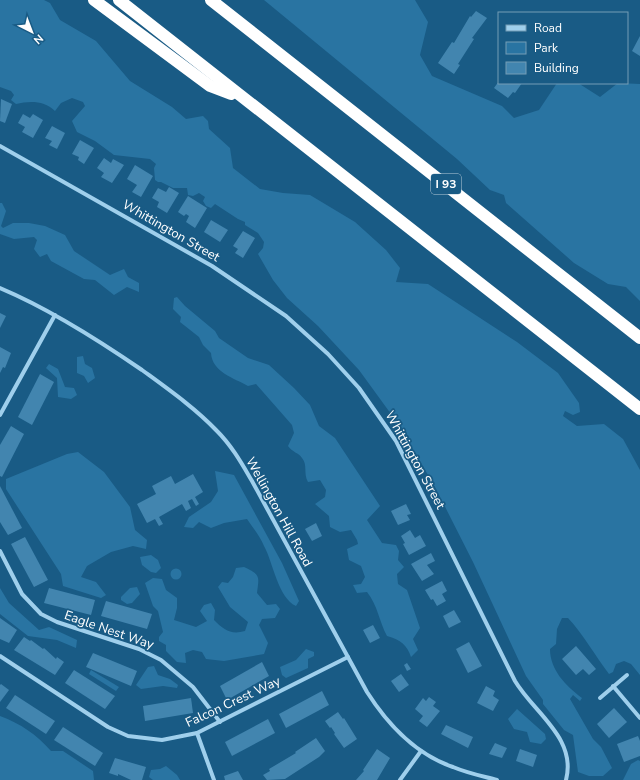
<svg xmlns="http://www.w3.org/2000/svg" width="640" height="780" viewBox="0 0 640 780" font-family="'Nunito Sans',sans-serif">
	<rect width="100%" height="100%" fill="#195b85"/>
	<g fill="#2974a2">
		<path d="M0 0H44L50 3 60 20 96 41 130 81 172 107 186 119 203 116 208 121 209 129 230 148 233 168 260 189 283 193 310 195 355 222 386 250 400 268 396 282 428 284 517 342 558 373 579 403 580 412 573 415 565 411 563 416 577 426 604 424 623 439 640 470V675L631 664 624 661 616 664 613 672 609 674C595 656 584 635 568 618H562L557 629 556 644 550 649C550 670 566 686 582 698L580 701 573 695 570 699 593 739 601 747 612 768 603 776H589L578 772 573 735 564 730 543 704V700L526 676 473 562 435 487 399 425 359 370 318 326 287 298 273 280 258 254 263 248 264 242 258 233 245 225V222L238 219 215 204 211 208 206 206 203 201 205 197 199 193 193 196 188 195 187 188H173L161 182H158L155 180 154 168 156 164 150 159 114 155 95 141 77 132 72 121 85 106 83 102 72 98 61 103 55 111C44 100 29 101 16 104L11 100 14 95 11 91 0 87Z"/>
		<polygon points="264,0 415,0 428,22 420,55 432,76 502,106 514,118 539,110 557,83 578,83 600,97 618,83 640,84 640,301 626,287 608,284 574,263 506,203 504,195 490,190 457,159"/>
		<polygon points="0,203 2,203 6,211 1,226 3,228 13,223 29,223 45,226 65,235 74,251 110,275 124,269 128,277 139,283 139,292 127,287 114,295 95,280 84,279 51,261 47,254 40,257 34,249 37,240 34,237 14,239 0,234"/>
		<path d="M177 297 185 306 215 331 219 338 248 358 269 365 294 388 310 405 319 426 335 438 380 506 367 520 382 543 396 545 399 551 398 560 404 567 397 574 398 584 407 590 420 628 413 639 418 650 411 657C407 645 401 640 387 636 379 621 378 606 367 592L357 593 353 585 361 584 365 577 361 566 349 560 347 549 358 544 357 540 351 530 340 532 330 527 329 516 315 504 325 497 326 490 320 480 308 482C303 473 308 465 302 458 299 453 292 452 288 446L294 433 292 425 256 384 248 386C234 378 212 372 211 353L203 345 199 337 180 322 181 317 173 309 174 298Z"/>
		<polygon points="83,356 85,364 92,368 95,378 88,383 84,376 77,373 77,357"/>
		<polygon points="49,364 58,369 65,387 74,388 77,395 71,399 58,397 57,378 46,368"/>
		<polygon points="78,452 104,472 130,507 135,530 147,540 146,549 133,546 111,552 87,566 81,577 96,582 106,595 101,598 63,586 61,574 6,489 6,479 67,454"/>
		<path d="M215 471 234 475 282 563 299 601 296 606C278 598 273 562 264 546 260 536 253 528 247 519L224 523 211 528 199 522 193 528 184 527 189 517 211 502 218 491Z"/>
		<polygon points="151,555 158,560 161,568 156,573 151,572 142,565 140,557"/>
		<path d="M244 567C261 575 259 576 257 593L267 605 276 604 280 609 275 618 262 619 259 625 268 643 264 654 224 661 206 659 202 652 193 650 185 653 186 663 177 662 166 651V645L159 641V637L163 632 158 611 153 606 145 583 153 578 162 579 166 590 177 598V608L174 620 196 627 207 621 200 611 204 605 211 603 215 610 214 620C224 630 231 635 245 631L248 622 230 607 218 587 222 582 228 583 233 577 236 568Z"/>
		<circle cx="176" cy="574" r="5.5"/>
		<polygon points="137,587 140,594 132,603 127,604 121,600 121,597 130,588"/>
		<polygon points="0,588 9,603 39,630 49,627 77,640 76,648 57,640 28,636 0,614"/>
		<polygon points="306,649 314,652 314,656 308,659 308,668 286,678 282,675 280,667 296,660"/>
		<polygon points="154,666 158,675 170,679 178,685 177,688 163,686 141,689 136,685 148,667"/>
		<polygon points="91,670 119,687 116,691 89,674"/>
		<polygon points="517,709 545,734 546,739 541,744 530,742 527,732 514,729 508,719"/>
		<path d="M0 716C21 724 36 734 51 751H63L93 771 94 780H0Z"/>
		<polygon points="638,760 640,761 640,780 623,780 631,764"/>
		<polygon points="166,766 177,775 180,780 153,780 149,777 151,770 160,769"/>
	</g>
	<g fill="#4285af">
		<polygon points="476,11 487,18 472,38 474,39 458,64 460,65 454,74 438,63 452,42 454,43 470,16 471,17"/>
		<polygon points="640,36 640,56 632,51"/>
		<polygon points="499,81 499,83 522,83 515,93 513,92 508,98 494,88"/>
		<polygon points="1,99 12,104 5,123 0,121"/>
		<polygon points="23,114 30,118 33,114 43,120 33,138 22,132 25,127 18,123"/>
		<polygon points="52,126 65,133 57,149 49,145 52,141 45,138"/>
		<polygon points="80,140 94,148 84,164 78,160 79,157 72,154"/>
		<polygon points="104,158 111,163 113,159 124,165 112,183 101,177 104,173 97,168"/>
		<polygon points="135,165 153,176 141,197 132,192 137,185 127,179"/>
		<polygon points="169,187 179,193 167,213 157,207 159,202 152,198 158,188 166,192"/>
		<polygon points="188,196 207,208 195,228 186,222 189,216 186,214 184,216 178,212"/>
		<polygon points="211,220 228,230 220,242 204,232"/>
		<polygon points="243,231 255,238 243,258 235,253 238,249 233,246"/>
		<polygon points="0,313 6,316 0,328"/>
		<polygon points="0,347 11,353 5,368 3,367 0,373"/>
		<polygon points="40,374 54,382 32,425 18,417"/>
		<polygon points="11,426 24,434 2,477 0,476 0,445"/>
		<polygon points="193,474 203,492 195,497 199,504 196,506 192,499 188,501 191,508 186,511 182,504 159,517 163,524 159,526 155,519 147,523 137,504 156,494 152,486 171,476 175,484"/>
		<polygon points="0,486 22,528 8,535 0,522"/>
		<polygon points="406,504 411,514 407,515 410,520 398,525 391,511"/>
		<polygon points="316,523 322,536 312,541 305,529"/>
		<polygon points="410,530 415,538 420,535 426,546 409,555 403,544 405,543 401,536"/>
		<polygon points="25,537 48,580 34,587 11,544"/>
		<polygon points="431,553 435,561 427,565 434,574 422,581 411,564"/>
		<polygon points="442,581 447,591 442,594 446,601 437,606 433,599 431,600 425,590"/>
		<polygon points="49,588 95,600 91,615 44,603"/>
		<polygon points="106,601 152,614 147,629 101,616"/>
		<polygon points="454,610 461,622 449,628 443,616"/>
		<polygon points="0,618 17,630 9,643 0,639"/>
		<polygon points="373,625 380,638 370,643 363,630"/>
		<polygon points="24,637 30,641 31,640 43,649 44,648 56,659 57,657 64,662 55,675 14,650"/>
		<polygon points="469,642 482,666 468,673 456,649"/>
		<polygon points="576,646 596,669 589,675 583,669 576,675 562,659"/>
		<polygon points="93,653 137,671 131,686 86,667"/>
		<polygon points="262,662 269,676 227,700 220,686"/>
		<polygon points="407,663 411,669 407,671 404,665"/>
		<polygon points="74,670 115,696 105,709 65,683"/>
		<polygon points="401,674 409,685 399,692 391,681"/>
		<polygon points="1,684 9,690 0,702 0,685"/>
		<polygon points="486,686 495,691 493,696 499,700 493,711 477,703"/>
		<polygon points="322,691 329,705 286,728 279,714"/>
		<polygon points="15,695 55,721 46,734 6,708"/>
		<polygon points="429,697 436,702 433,706 440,711 427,727 419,721 423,716 415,709 423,698 426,701"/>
		<polygon points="191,698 193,713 145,721 143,706"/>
		<polygon points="614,708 627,722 609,738 597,724"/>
		<polygon points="338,712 343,719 344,718 357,739 344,748 334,734 335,733 331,727 330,728 325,721"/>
		<polygon points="268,719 275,733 232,756 225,742"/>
		<polygon points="446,725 473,737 468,748 441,734"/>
		<polygon points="63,727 103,753 95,766 54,740"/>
		<polygon points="638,736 640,741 640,756 624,762 617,744"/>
		<polygon points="316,738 325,751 319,757 285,779 267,780 263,775 270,771 269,769 296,753 295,752"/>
		<polygon points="495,743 507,748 502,758 489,754"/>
		<polygon points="377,749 390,758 377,780 356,780 364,771 363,770"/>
		<polygon points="520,749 537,755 533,767 516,761"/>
		<polygon points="115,758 146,767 142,780 131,780 118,774 118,776 109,773"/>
		<polygon points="238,771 243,780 225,780 224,776"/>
	</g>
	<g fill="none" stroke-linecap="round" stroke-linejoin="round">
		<g stroke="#9fcfec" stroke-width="4">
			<path d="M0 146 212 266 286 316 328 354 359 388 396 441 515 681C534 713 577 738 566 780"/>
			<path d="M0 288C50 309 97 339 142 370 168 389 195 408 217 431 232 446 242 464 252 481L367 692C388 725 415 754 453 767 467 773 482 776 497 780"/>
			<polyline points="0,415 55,315"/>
			<polyline points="0,551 22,594 41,614 57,622 139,649 161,660 193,687 220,722"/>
			<polyline points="0,656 108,727 128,736 162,740 197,733 348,657"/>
			<polyline points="613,686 640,718"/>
			<polyline points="600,698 627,675"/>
			<polyline points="197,733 214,780"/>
			<polyline points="400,780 421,751"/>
		</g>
		<g stroke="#fff" stroke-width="12">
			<polyline points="94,0 210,86 231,94"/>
			<polyline points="119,0 640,409"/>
			<polyline points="211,0 640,338"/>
		</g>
	</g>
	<g text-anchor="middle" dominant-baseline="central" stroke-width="3.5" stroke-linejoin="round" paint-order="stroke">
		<rect fill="#195b85" stroke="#baceda" stroke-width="1" x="431" y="174" width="30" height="20" rx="3"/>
		<g font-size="12" font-weight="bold" fill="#fff">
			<text x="446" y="184">I 93</text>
		</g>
		<g font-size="13" fill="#fff" stroke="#195b85">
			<text transform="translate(171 231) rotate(30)">Whittington Street</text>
			<text transform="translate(415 460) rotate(61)">Whittington Street</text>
			<text transform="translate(279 512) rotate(61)">Wellington Hill Road</text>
			<text transform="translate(109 630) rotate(19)">Eagle Nest Way</text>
			<text transform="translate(233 702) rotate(-25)">Falcon Crest Way</text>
		</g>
	</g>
	<rect x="498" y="12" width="130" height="72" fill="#195b85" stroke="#759db6"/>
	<rect x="506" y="25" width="20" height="6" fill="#9fcfec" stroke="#759db6"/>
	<text x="534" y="32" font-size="12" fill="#ffffff">Road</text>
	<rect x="506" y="42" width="20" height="12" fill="#2974a2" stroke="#759db6"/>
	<text x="534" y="52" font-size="12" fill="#ffffff">Park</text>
	<rect x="506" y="62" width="20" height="12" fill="#4285af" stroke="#759db6"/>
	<text x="534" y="72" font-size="12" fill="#ffffff">Building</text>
	<g transform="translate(32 32) rotate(138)" stroke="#195b85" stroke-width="3" paint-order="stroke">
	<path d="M0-3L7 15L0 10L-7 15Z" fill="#ffffff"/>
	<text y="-6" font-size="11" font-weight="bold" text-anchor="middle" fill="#ffffff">N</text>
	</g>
</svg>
